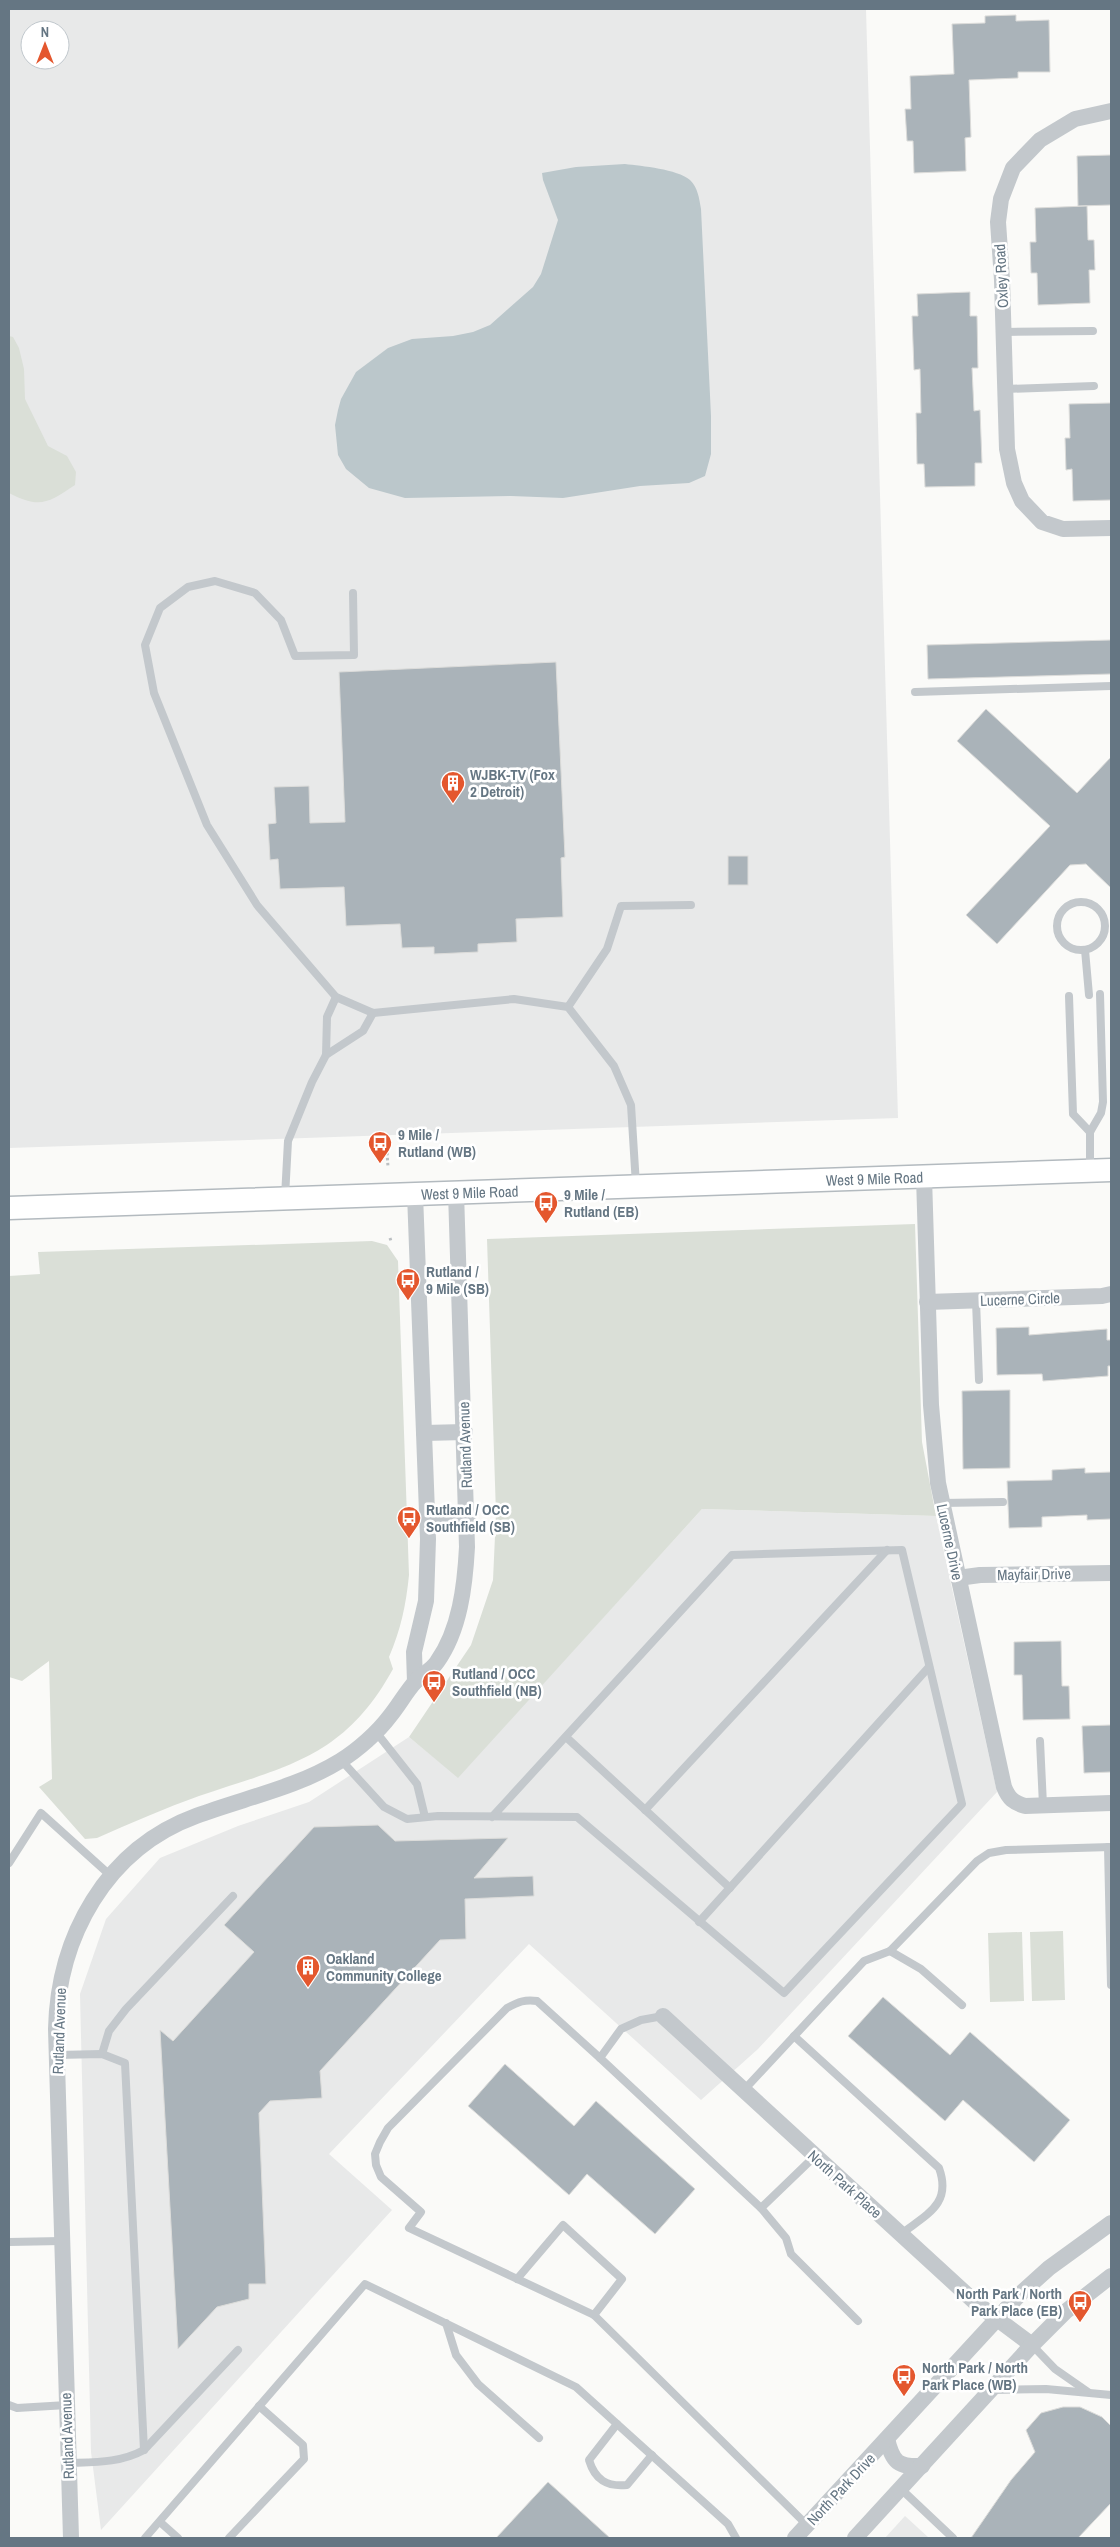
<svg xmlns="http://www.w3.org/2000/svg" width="1120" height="2547" viewBox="0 0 1120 2547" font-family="'Archivo Narrow',sans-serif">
	<rect width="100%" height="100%" fill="#fafaf8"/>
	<g fill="#e8e9e9" fill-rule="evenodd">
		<path d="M9 9H866L898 1118 9 1148ZM30 30H60V60H30Z"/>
		<polygon points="702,1509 936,1516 997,1792 758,2049 701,2100 529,1944 329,2154 392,2210 101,2530 91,2452 80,1994 106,1919 160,1858 238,1826 309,1802 409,1737 458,1777"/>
		<polygon points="905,2516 929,2538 885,2538"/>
	</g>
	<g fill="#dadfd7">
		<path d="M9 336 13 337 19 348 24 369 25 399 48 446 67 456 76 472 75 485C48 503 40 509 9 493Z"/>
		<polygon points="915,1224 922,1442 936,1516 702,1509 458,1778 409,1737 471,1645 493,1580 496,1514 487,1239"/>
		<path d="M372 1241 387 1245 398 1261 409 1575C406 1605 401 1629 389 1657L393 1669C344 1758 287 1766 199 1796 165 1808 131 1823 97 1838L85 1839 39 1787 52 1779 49 1661 22 1681 9 1677V1276L40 1274 38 1252Z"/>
		<polygon points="1063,1931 1065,2000 1032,2001 1030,1932"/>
		<polygon points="1022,1932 1024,2001 990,2002 988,1933"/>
	</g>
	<path fill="#bbc7cb" d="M625 164C642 166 677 169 690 180 698 188 699 198 701 209L711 416V454L705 476 689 483 640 486 563 498 511 496 405 498 369 488 346 469 338 455 335 425 338 410 341 399 356 372 388 348 412 339 453 336 473 332 490 325 533 287 541 274 558 220 543 180 542 173 576 167Z"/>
	<g fill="#aab3b9" stroke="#dcdcda">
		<polygon points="1016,15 1016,21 1049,20 1050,72 1018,72 1018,78 969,80 971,137 965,138 966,171 914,173 913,141 907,141 905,109 911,109 910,76 954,74 952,24 985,23 985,16"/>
		<polygon points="1111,155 1111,205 1078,206 1077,156"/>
		<polygon points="1087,206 1088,240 1094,240 1095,270 1089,270 1090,303 1038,305 1037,273 1031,273 1030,242 1036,242 1035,208"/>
		<polygon points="970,292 970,316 977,316 978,368 972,368 974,411 980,410 982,463 975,463 975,486 925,487 924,464 917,464 916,413 921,413 920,369 914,370 912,316 918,316 917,294"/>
		<polygon points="1111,403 1111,500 1073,501 1072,469 1066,470 1065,438 1070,438 1069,404"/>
		<polygon points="1111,640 1111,674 928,679 927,645"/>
		<polygon points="556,662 565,857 561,858 563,917 516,919 517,942 478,944 478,952 434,954 434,947 402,948 400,924 346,926 344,887 280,889 278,859 270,860 268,824 276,823 274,787 309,786 310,823 345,822 339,672"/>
		<polygon points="986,709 1077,793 1111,757 1111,888 1086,864 1070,865 997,944 966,915 1050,826 957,741"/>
		<rect x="728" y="856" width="20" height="29"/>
		<polygon points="1029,1327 1029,1335 1107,1329 1107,1340 1111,1340 1111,1366 1108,1366 1108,1376 1043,1381 1042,1374 997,1375 996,1328"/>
		<polygon points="1010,1390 1010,1468 963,1469 962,1391"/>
		<polygon points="1085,1468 1085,1473 1111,1472 1111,1519 1087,1520 1087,1515 1042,1517 1042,1527 1009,1528 1007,1481 1052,1480 1052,1470"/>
		<polygon points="1061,1641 1062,1686 1069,1686 1070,1719 1023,1720 1022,1675 1014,1675 1014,1642"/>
		<polygon points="1111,1725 1111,1772 1084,1773 1082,1726"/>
		<polygon points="378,1825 395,1841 508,1838 474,1878 533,1876 534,1896 465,1899 466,1939 440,1940 320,2071 322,2098 270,2101 259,2113 266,2284 249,2284 249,2299 217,2307 178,2349 160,2030 173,2041 254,1952 224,1925 314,1827"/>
		<polygon points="883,1997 950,2055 970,2032 1070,2120 1034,2162 963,2100 945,2121 848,2036"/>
		<polygon points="505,2064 574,2126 596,2101 695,2189 655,2234 587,2174 569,2195 468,2106"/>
		<polygon points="1063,2407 1080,2407 1102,2417 1111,2426 1111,2503 1078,2538 971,2538 1011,2480 1035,2452 1026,2430 1041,2413"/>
		<polygon points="548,2482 610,2538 496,2538"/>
	</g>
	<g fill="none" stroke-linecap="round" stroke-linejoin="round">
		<g stroke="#b3babf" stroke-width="25">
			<g id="secondary">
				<path id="s1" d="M9 1208 1111 1170"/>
			</g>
		</g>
		<g stroke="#bbbfc2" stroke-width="3" stroke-dasharray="2.5 2.5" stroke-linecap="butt">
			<polyline points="386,1138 388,1167"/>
			<polyline points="390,1238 391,1241"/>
		</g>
		<g stroke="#c3c8cc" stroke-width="8">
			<polyline points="1004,332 1093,331"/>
			<polyline points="1005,389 1094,386"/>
			<polyline points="353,593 354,655 295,656 281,620 255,593 215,581 188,587 160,608 145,645 154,693 207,825 257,905 336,997 373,1013 514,999 568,1007 614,1066 631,1105 636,1185"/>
			<polyline points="915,692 1111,686"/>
			<circle cx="1081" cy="926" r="24"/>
			<polyline points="1085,950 1089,995"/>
			<polyline points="1069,996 1073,1114 1090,1132"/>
			<polyline points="568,1007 607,949 621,906 691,905"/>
			<polyline points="326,1055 363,1031 373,1013"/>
			<polyline points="1090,1169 1090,1132 1101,1113 1103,1102 1100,994"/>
			<polyline points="285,1197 288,1141 312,1082 326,1055 327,1017 336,997"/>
			<polyline points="976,1301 979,1380"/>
			<polyline points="942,1503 1003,1502"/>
			<polyline points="376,1732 417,1784 425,1817"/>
			<polyline points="566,1737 730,1888"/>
			<polyline points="1040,1741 1043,1805"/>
			<polyline points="341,1760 384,1807 407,1819 438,1816 577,1817 784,1993 962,1804 902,1550 732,1555 492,1817"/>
			<polyline points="645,1810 887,1550"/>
			<polyline points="1108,1847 1111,1985"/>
			<polyline points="9,1863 41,1813 111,1876"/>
			<polyline points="699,1922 929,1667"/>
			<polyline points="890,1951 921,1969 962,2005"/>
			<path d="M663 2016 641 2020 621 2029 600 2058 537 2001C525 1999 518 2002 507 2008L388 2128 380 2142 375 2154 376 2165 381 2177 421 2212 409 2228 594 2315 807 2525"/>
			<path d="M794 2036 939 2168C952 2204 927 2214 901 2234"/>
			<polyline points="102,2054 109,2031 126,2009 233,1896"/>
			<polyline points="57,2055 102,2054 125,2063 144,2450"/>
			<polyline points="600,2058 761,2208"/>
			<polyline points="743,2091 864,1961 890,1951 977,1861 989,1853 1006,1850 1111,1847"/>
			<polyline points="814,2157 761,2208 786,2238 791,2254 858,2321"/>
			<polyline points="9,2242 61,2241"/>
			<polyline points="517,2279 563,2225 622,2279 594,2315"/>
			<polyline points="446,2323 456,2355 478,2384 539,2438"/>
			<polyline points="1032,2345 1055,2369 1088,2392"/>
			<polyline points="993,2390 1046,2389 1111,2395"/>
			<polyline points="9,2405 17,2408 67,2405"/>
			<path d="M617 2424 589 2460C595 2480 607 2487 627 2485L652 2455"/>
			<path d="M68 2463C95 2462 120 2463 144 2450L238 2350"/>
			<polyline points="901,2489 953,2538"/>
			<polyline points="160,2522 178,2538"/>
			<polyline points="145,2538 365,2284 576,2387 728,2524 736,2538"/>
			<polyline points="229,2538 304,2459 303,2445 259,2406"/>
		</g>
		<g stroke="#c3c8cc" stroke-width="16">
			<polyline points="1111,111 1075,119 1040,140 1013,168 1001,199 998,222 1002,280 1007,449 1014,483 1022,501 1042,522 1063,529 1111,528"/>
			<path d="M924 1177 931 1405 938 1483 1004 1787C1009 1799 1013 1802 1025 1806L1111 1803"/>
			<polyline points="415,1194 428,1539 426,1601 414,1652 415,1682"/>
			<polyline points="927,1302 1102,1296 1111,1294"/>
			<polyline points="424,1433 465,1432"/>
			<polyline points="427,1521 468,1521"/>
			<polyline points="958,1578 980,1575 1111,1573"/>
			<polyline points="663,2016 976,2303 1032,2345"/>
			<path d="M887 2439C893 2463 898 2467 922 2466"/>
			<path d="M71 2538 56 2029C58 1937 106 1849 196 1816 244 1798 296 1788 340 1761 358 1750 378 1732 390 1716 399 1705 406 1692 415 1682 421 1675 432 1670 437 1662 460 1630 465 1585 467 1547L456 1192"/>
			<polyline points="795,2538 1019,2295 1049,2268 1111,2223"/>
			<polyline points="855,2538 1032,2345 1065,2312 1111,2276"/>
		</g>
		<use href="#secondary" stroke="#fff" stroke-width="22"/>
	</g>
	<defs>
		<g id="building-pin" transform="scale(1.25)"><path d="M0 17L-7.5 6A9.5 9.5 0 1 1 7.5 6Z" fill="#e4572e" stroke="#fff"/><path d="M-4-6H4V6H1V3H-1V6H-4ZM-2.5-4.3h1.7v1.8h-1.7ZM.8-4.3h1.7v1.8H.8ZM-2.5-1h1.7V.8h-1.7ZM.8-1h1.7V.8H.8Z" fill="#fff"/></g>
		<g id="bus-pin" transform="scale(1.25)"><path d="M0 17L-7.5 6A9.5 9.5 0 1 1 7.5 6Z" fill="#e4572e" stroke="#fff"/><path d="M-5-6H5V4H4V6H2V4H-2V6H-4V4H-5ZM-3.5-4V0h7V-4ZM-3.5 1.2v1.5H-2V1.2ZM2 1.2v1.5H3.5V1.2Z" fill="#fff"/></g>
	</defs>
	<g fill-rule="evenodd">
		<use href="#building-pin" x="453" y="783"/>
		<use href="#bus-pin" x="380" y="1143"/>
		<use href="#bus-pin" x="546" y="1203"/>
		<use href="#bus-pin" x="408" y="1280"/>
		<use href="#bus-pin" x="409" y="1518"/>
		<use href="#bus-pin" x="434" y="1682"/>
		<use href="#building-pin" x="308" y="1967"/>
		<use href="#bus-pin" x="1080" y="2302"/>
		<use href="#bus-pin" x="904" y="2376"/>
	</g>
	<g text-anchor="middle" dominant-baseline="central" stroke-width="5" stroke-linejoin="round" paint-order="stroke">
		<g font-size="15" fill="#657683" stroke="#fff">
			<text transform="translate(1001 276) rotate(-93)">Oxley Road</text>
			<text stroke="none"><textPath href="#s1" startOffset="866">West 9 Mile Road</textPath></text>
			<text stroke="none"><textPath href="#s1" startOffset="461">West 9 Mile Road</textPath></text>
			<text transform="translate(1020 1299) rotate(-2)">Lucerne Circle</text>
			<text transform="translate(465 1445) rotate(-92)">Rutland Avenue</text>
			<text transform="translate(950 1542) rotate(78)">Lucerne Drive</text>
			<text transform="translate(1034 1574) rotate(-1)">Mayfair Drive</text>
			<text transform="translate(59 2031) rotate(-88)">Rutland Avenue</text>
			<text transform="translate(845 2184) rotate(42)">North Park Place</text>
			<text transform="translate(67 2436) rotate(-92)">Rutland Avenue</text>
			<text transform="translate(841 2489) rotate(-47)">North Park Drive</text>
		</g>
		<g font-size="15" font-weight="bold" fill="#657683" stroke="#fff" text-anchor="start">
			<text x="470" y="774">WJBK-TV (Fox<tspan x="470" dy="17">2 Detroit)</tspan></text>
			<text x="398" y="1134">9 Mile /<tspan x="398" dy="17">Rutland (WB)</tspan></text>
			<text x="564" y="1194">9 Mile /<tspan x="564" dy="17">Rutland (EB)</tspan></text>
			<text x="426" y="1271">Rutland /<tspan x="426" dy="17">9 Mile (SB)</tspan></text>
			<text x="426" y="1509">Rutland / OCC<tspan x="426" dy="17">Southfield (SB)</tspan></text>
			<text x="452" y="1673">Rutland / OCC<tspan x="452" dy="17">Southfield (NB)</tspan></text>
			<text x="326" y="1958">Oakland<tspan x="326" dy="17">Community College</tspan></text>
			<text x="1062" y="2293" text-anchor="end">North Park / North<tspan x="1062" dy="17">Park Place (EB)</tspan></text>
			<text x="922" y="2367">North Park / North<tspan x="922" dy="17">Park Place (WB)</tspan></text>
		</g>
	</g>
	<rect width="1120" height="2547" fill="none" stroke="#657683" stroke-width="20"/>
	<g transform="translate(45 45)"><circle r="24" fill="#ffffff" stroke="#c1c8cd"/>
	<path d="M0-4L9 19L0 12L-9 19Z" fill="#e4572e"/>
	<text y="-8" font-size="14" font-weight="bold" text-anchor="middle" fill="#657683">N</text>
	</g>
</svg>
